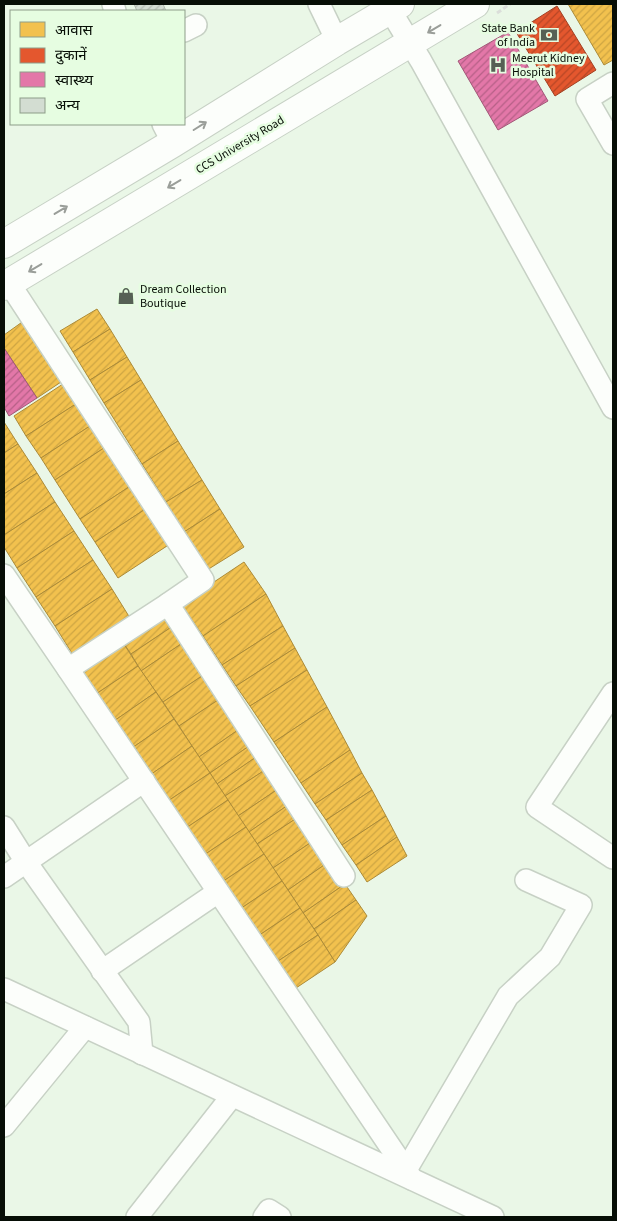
<svg xmlns="http://www.w3.org/2000/svg" width="617" height="1221" viewBox="0 0 617 1221" font-family="'Source Sans 3','Noto Sans Devanagari',sans-serif">
	<defs>
		<pattern id="homes-hatch" width="6" height="6" patternUnits="userSpaceOnUse" patternTransform="scale(1.25)"><rect width="6" height="6" fill="#f2c14e"/><path d="M-1 1l2-2M0 6l6-6M5 7l2-2" fill="none" stroke="#cea543"/></pattern>
		<pattern id="shops-hatch" width="6" height="6" patternUnits="userSpaceOnUse" patternTransform="scale(1.25)"><rect width="6" height="6" fill="#e4572e"/><path d="M-1 1l2-2M0 6l6-6M5 7l2-2" fill="none" stroke="#b74625"/></pattern>
		<pattern id="health-hatch" width="6" height="6" patternUnits="userSpaceOnUse" patternTransform="scale(1.25)"><rect width="6" height="6" fill="#e377a8"/><path d="M-1 1l2-2M0 6l6-6M5 7l2-2" fill="none" stroke="#b66087"/></pattern>
		<pattern id="building-hatch" width="6" height="6" patternUnits="userSpaceOnUse" patternTransform="scale(1.25)"><rect width="6" height="6" fill="#d3ddd2"/><path d="M-1 1l2-2M0 6l6-6M5 7l2-2" fill="none" stroke="#b4bcb3"/></pattern>
	</defs>
	<rect width="100%" height="100%" fill="#eaf7e7"/>
	<g fill="url(#homes-hatch)" stroke="#ac8b38">
		<polygon points="568,4 613,4 613,60 604,65"/>
		<polygon points="97,309 110,329 73,352 60,331"/>
		<polygon points="25,320 64,380 37,398 4,348 4,335"/>
		<polygon points="110,329 127,357 90,380 73,352"/>
		<polygon points="127,357 141,380 104,403 90,380"/>
		<polygon points="141,380 178,441 142,464 104,403"/>
		<polygon points="66,382 79,402 26,436 14,416"/>
		<polygon points="79,402 93,424 41,458 26,436"/>
		<polygon points="4,422 18,444 4,453"/>
		<polygon points="93,424 107,446 55,480 41,458"/>
		<polygon points="178,441 202,480 166,502 142,464"/>
		<polygon points="18,444 37,473 4,494 4,453"/>
		<polygon points="107,446 132,485 80,519 55,480"/>
		<polygon points="37,473 55,502 4,535 4,494"/>
		<polygon points="202,480 220,509 184,532 166,502"/>
		<polygon points="132,485 147,508 95,542 80,519"/>
		<polygon points="55,502 74,531 17,568 4,547 4,535"/>
		<polygon points="147,508 170,544 118,578 95,542"/>
		<polygon points="220,509 244,547 207,570 184,532"/>
		<polygon points="74,531 93,560 36,597 17,568"/>
		<polygon points="93,560 112,589 55,626 36,597"/>
		<polygon points="244,562 266,594 203,636 181,604"/>
		<polygon points="112,589 130,618 73,655 55,626"/>
		<polygon points="266,594 283,626 222,665 203,636"/>
		<polygon points="163,610 173,626 131,654 120,638"/>
		<polygon points="173,626 184,642 141,671 131,654"/>
		<polygon points="283,626 295,648 236,686 222,665"/>
		<polygon points="120,638 138,666 96,694 78,667"/>
		<polygon points="184,642 205,674 163,702 141,671"/>
		<polygon points="295,648 307,670 250,706 236,686"/>
		<polygon points="138,666 156,692 114,721 96,694"/>
		<polygon points="307,670 327,707 274,742 250,706"/>
		<polygon points="205,674 221,698 179,726 163,702"/>
		<polygon points="156,692 174,719 132,748 114,721"/>
		<polygon points="221,698 241,728 199,757 179,726"/>
		<polygon points="327,707 350,750 301,783 274,742"/>
		<polygon points="174,719 192,746 150,775 132,748"/>
		<polygon points="241,728 252,744 210,773 199,757"/>
		<polygon points="252,744 259,755 217,784 210,773"/>
		<polygon points="192,746 210,773 168,801 150,775"/>
		<polygon points="350,750 362,773 315,804 301,783"/>
		<polygon points="259,755 268,768 225,796 217,784"/>
		<polygon points="268,768 281,787 238,816 225,796"/>
		<polygon points="210,773 228,800 186,828 168,801"/>
		<polygon points="362,773 372,790 326,820 315,804"/>
		<polygon points="281,787 291,803 249,832 238,816"/>
		<polygon points="372,790 386,816 342,845 326,820"/>
		<polygon points="228,800 246,827 204,855 186,828"/>
		<polygon points="291,803 300,816 257,844 249,832"/>
		<polygon points="300,816 316,839 273,868 257,844"/>
		<polygon points="386,816 397,837 356,865 342,845"/>
		<polygon points="246,827 264,854 222,882 204,855"/>
		<polygon points="397,837 407,856 367,882 356,865"/>
		<polygon points="316,839 330,861 288,890 273,868"/>
		<polygon points="264,854 282,881 240,909 222,882"/>
		<polygon points="330,861 345,884 303,913 288,890"/>
		<polygon points="282,881 300,908 258,936 240,909"/>
		<polygon points="345,884 356,900 314,929 303,913"/>
		<polygon points="356,900 367,916 335,962 314,929"/>
		<polygon points="300,908 318,935 275,963 258,936"/>
		<polygon points="318,935 335,962 293,990 275,963"/>
	</g>
	<polygon fill="url(#shops-hatch)" stroke="#a24122" points="557,6 596,70 555,96 516,32"/>
	<g fill="url(#health-hatch)" stroke="#a15877">
		<polygon points="508,32 548,101 498,130 458,61"/>
		<polygon points="4,348 37,398 9,416 4,407"/>
	</g>
	<polygon fill="url(#building-hatch)" stroke="#b2bcaf" points="134,4 163,4 166,11 137,11"/>
	<g fill="none" stroke-linecap="round" stroke-linejoin="round">
		<g stroke="#c7d1c5" stroke-width="24">
			<g id="street">
				<polyline points="113,4 115,11"/>
				<polyline points="319,4 337,41"/>
				<polyline points="390,10 421,61 613,408"/>
				<polyline points="184,31 196,25"/>
				<polyline points="613,83 587,99 613,144"/>
				<polyline points="163,124 173,143"/>
				<polyline points="9,283 203,580 168,604 344,876"/>
				<polyline points="4,575 68,669 412,1179"/>
				<polyline points="68,669 168,604"/>
				<polyline points="613,693 537,807 613,858"/>
				<polyline points="4,827 26,862 139,1022 142,1054"/>
				<polyline points="4,877 144,781"/>
				<polyline points="102,971 218,892"/>
				<polyline points="4,989 493,1217"/>
				<polyline points="4,1126 85,1027"/>
				<polyline points="406,1170 508,996 550,957 581,905 526,880"/>
				<polyline points="137,1217 232,1096"/>
				<polyline points="264,1217 269,1210 280,1217"/>
			</g>
		</g>
		<g stroke="#c7d1c5" stroke-width="30">
			<g id="highway">
				<polyline points="4,244 173,143 337,41 400,4"/>
				<polyline points="4,286 475,4"/>
			</g>
		</g>
		<polyline stroke="#dbdeda" stroke-width="3" stroke-dasharray="5 2.5" stroke-linecap="butt" points="497,13 510,4"/>
		<use href="#street" stroke="#fcfefb" stroke-width="21"/>
		<use href="#highway" stroke="#fcfefb" stroke-width="28"/>
	</g>
	<defs><path id="oneway-shaft" d="M-6 0H5M1.5-3L5.5 0L1.5 3" fill="none" stroke-width="1.6" stroke-linecap="round" stroke-linejoin="round" transform="scale(1.25)"/></defs>
	<g stroke="#9a9e99">
		<use href="#oneway-shaft" transform="translate(434 29) rotate(149)"/>
		<use href="#oneway-shaft" transform="translate(200 126) rotate(-32)"/>
		<use href="#oneway-shaft" transform="translate(174 184) rotate(149)"/>
		<use href="#oneway-shaft" transform="translate(61 210) rotate(-31)"/>
		<use href="#oneway-shaft" transform="translate(35 268) rotate(149)"/>
	</g>
	<defs>
		<g id="bank-bare" transform="scale(1.35)"><path d="M-6-4H6V4H-6ZM0-2.3a2.3 2.3 0 1 0 0 4.6a2.3 2.3 0 1 0 0-4.6Z" fill="#566055" stroke="#e6fde1" stroke-width="2.5" paint-order="stroke"/></g>
		<g id="hospital-bare" transform="scale(1.35)"><path d="M-5-5h3v3.5h4V-5h3V5h-3V1.5h-4V5h-3Z" fill="#566055" stroke="#e6fde1" stroke-width="2.5" paint-order="stroke"/></g>
		<g id="shop-bare" transform="scale(1.35)"><path d="M-5-2.5h2.3a2.7 3.5 0 0 1 5.4 0H5L5.5 6h-11ZM-1.5-2.5h3a1.5 2.3 0 0 0-3 0Z" fill="#566055" stroke="#e6fde1" stroke-width="2.5" paint-order="stroke"/></g>
	</defs>
	<g fill-rule="evenodd">
		<use href="#bank-bare" x="549" y="35"/>
		<use href="#hospital-bare" x="498" y="65"/>
		<use href="#shop-bare" x="126" y="296"/>
	</g>
	<g text-anchor="middle" dominant-baseline="central" stroke-width="5" stroke-linejoin="round" paint-order="stroke">
		<g font-size="12" fill="#070e06" stroke="#e6fde1" text-anchor="start">
			<text x="535" y="28" text-anchor="end">State Bank<tspan x="535" dy="14">of India</tspan></text>
			<text x="512" y="58">Meerut Kidney<tspan x="512" dy="14">Hospital</tspan></text>
			<text x="140" y="289">Dream Collection<tspan x="140" dy="14">Boutique</tspan></text>
		</g>
		<g font-size="12" fill="#070e06" stroke="#e6fde1">
			<text transform="translate(240 145) rotate(-31)">CCS University Road</text>
		</g>
	</g>
	<rect width="617" height="1221" fill="none" stroke="#070e06" stroke-width="10"/>
	<rect x="10" y="10" width="175" height="115" fill="#e6fde1" stroke="#8d9d89"/>
	<rect x="20" y="22" width="25" height="15" fill="#f2c14e" stroke="#8d9d89"/>
	<text x="55" y="35" font-size="15" fill="#070e06">आवास</text>
	<rect x="20" y="48" width="25" height="15" fill="#e4572e" stroke="#8d9d89"/>
	<text x="55" y="60" font-size="15" fill="#070e06">दुकानें</text>
	<rect x="20" y="72" width="25" height="15" fill="#e377a8" stroke="#8d9d89"/>
	<text x="55" y="85" font-size="15" fill="#070e06">स्वास्थ्य</text>
	<rect x="20" y="98" width="25" height="15" fill="#d3ddd2" stroke="#8d9d89"/>
	<text x="55" y="110" font-size="15" fill="#070e06">अन्य</text>
</svg>
